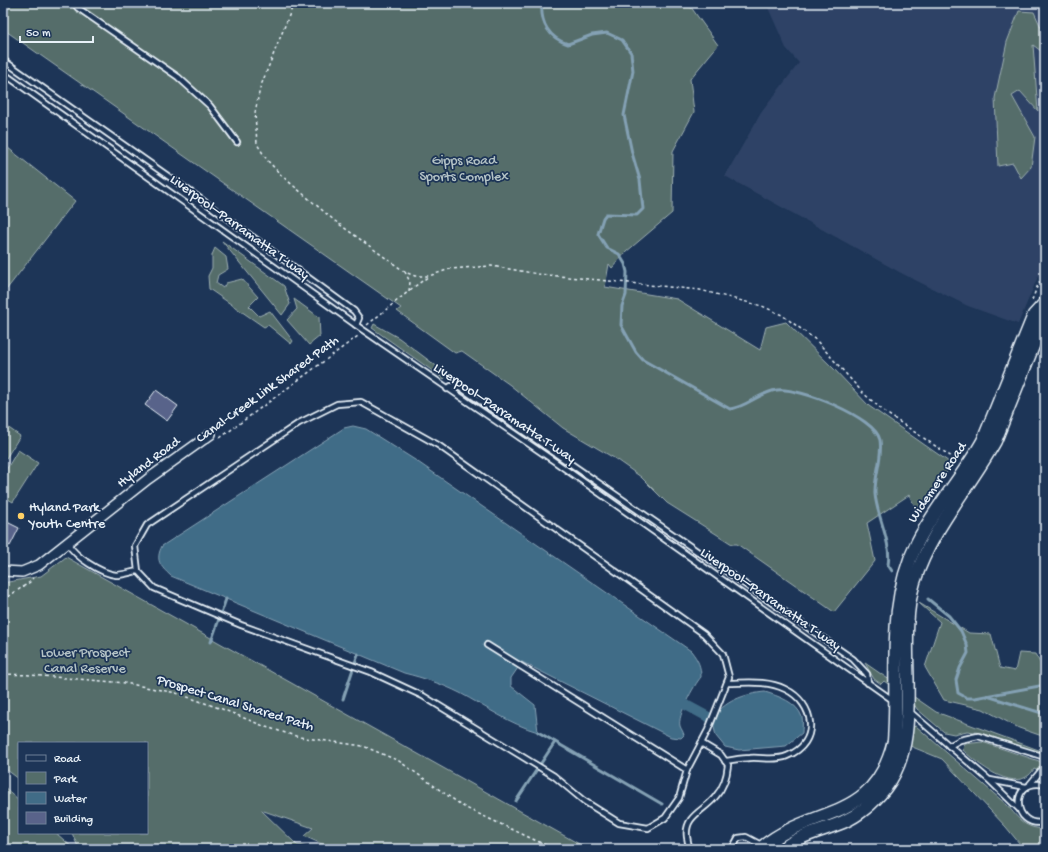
<svg xmlns="http://www.w3.org/2000/svg" width="1048" height="852" viewBox="0 0 1048 852" font-family="'Gochi Hand',sans-serif">
	<rect width="100%" height="100%" fill="#1d3557"/>
	<filter id="ink" filterUnits="userSpaceOnUse"><feTurbulence type="fractalNoise" baseFrequency=".025" numOctaves="2"/><feDisplacementMap in="SourceGraphic" scale="8" xChannelSelector="R" yChannelSelector="G"/><feConvolveMatrix kernelMatrix="1 2 1 2 8 2 1 2 1" color-interpolation-filters="sRGB"/></filter>
	<g filter="url(#ink)">
		<polygon fill="#2f4366" points="766,3 1045,3 1045,251 1039,274 1018,324 968,306 903,274 725,176 761,113 799,63 786,48"/>
		<g fill="#546d6a" stroke="#9eafb1">
			<polygon points="3,3 688,3 718,45 690,79 694,112 673,151 672,213 626,252 612,268 609,264 605,287 677,299 760,350 766,327 786,322 833,368 869,406 952,464 919,514 909,495 867,523 875,561 834,612 737,544 732,544 667,503 641,477 614,458 563,428 510,385 462,351 455,353 397,311 401,308 3,29"/>
			<polygon points="1019,11 1034,12 1045,36 1045,54 1033,45 1038,111 1020,91 1012,96 1035,137 1031,167 1021,178 1013,163 998,166 995,98 1007,42"/>
			<polygon points="3,144 75,201 3,294"/>
			<polygon points="222,241 284,286 290,304 282,315"/>
			<polygon points="215,248 226,257 228,269 218,275 216,283 223,288 226,283 242,279 258,297 249,306 259,316 270,311 293,341 291,344 268,325 264,327 209,289 208,276 212,268 212,255"/>
			<polygon points="294,299 319,317 320,336 309,345 287,320 297,309"/>
			<polygon points="374,324 399,338 447,374 444,379 372,328"/>
			<polygon points="3,424 20,436 3,463"/>
			<polygon points="18,450 38,463 13,502 3,496 3,475"/>
			<polygon points="66,557 588,849 333,849 304,836 313,828 261,810 297,845 321,849 79,849 72,833 147,833 147,743 19,743 19,779 3,767 3,583 41,576"/>
			<polygon points="919,603 969,633 991,634 1000,668 1015,671 1019,653 1035,654 1045,671 1045,737 1019,728 983,709 944,700 925,667 940,622"/>
			<polygon points="865,663 936,712 1044,752 1043,754 981,733 967,731 954,734 944,732 917,709 912,701 884,681 881,684 874,679"/>
			<path d="M916 726 1007 805C1020 820 1024 828 1045 829V849H1024L1006 827 942 759 910 746 913 727Z"/>
			<path d="M982 742 1045 763V774L1034 769C1018 796 978 765 963 750L964 744Z"/>
			<polygon points="3,786 19,800 19,833 56,833 74,849 3,849"/>
		</g>
		<g fill="#416c87" stroke="#84a1b4">
			<path d="M353 426 366 429 415 460 691 651C698 660 701 666 701 677 694 685 677 716 680 726 681 729 683 731 684 735L681 738 671 737 522 662 511 678V686L535 705 538 732C510 724 486 707 460 693 442 684 424 678 404 673L171 576C160 566 155 560 162 546L344 428Z"/>
			<path d="M765 692C778 696 797 702 802 717 803 721 802 729 802 733L786 746 739 750 725 747 716 736 712 719C724 701 744 694 765 692Z"/>
		</g>
		<g fill="none" stroke-linecap="round" stroke-linejoin="round">
			<g stroke="#84a1b4" stroke-width="3">
				<path d="M542 3C540 23 549 38 568 44L592 35 607 33 622 40 631 53 633 71 624 115 632 153 640 180 643 209 637 215 606 214 603 218 598 234 607 248 619 254 625 264 627 272 626 295 622 306 621 325 636 352 643 360 730 409C747 407 760 392 777 390 799 387 875 417 880 440 883 458 874 476 875 494 877 517 892 542 888 565L892 571"/>
				<polyline points="928,599 949,616 961,631 967,645 968,653 960,668 956,680 958,693 967,698 975,698 1045,685"/>
				<polyline points="211,642 226,599"/>
				<polyline points="987,696 1045,714"/>
				<polyline points="343,699 358,654"/>
				<polyline points="538,732 662,804"/>
				<polyline points="516,801 555,742"/>
			</g>
			<polyline stroke="#416c87" stroke-width="10" points="686,705 712,719"/>
		</g>
		<g fill="#59638a" stroke="#e8f1f8">
			<polygon points="156,390 178,406 167,421 145,405"/>
			<polygon points="3,520 19,528 10,546 3,542"/>
		</g>
		<g fill="none" stroke-linecap="round" stroke-linejoin="round">
			<g stroke="#e8f1f8" stroke-width="8">
				<g id="service">
					<polyline points="74,3 78,8 178,77 210,106 237,142"/>
					<polyline points="3,60 202,200 354,311 359,318 356,325"/>
					<polyline points="3,73 363,330 554,461 894,701"/>
					<polyline points="447,389 451,386 460,387 467,392 853,659 867,674 868,683"/>
					<path d="M68 544C76 557 100 573 116 575 123 575 131 572 138 571L154 588 241 625 371 672 423 696 554 776 584 801 619 823 648 828 665 818 679 798 687 770 708 730 729 677 723 654 704 634 438 445 361 402 337 404 299 423 147 525 135 546 138 571"/>
					<polyline points="487,645 687,770"/>
					<polyline points="910,712 988,779 1019,809"/>
					<polyline points="949,746 960,740 978,736 1045,757"/>
					<path d="M725 761C733 760 742 758 750 758 761 757 776 761 787 756 821 743 815 703 785 689 767 680 746 683 727 683"/>
					<polyline points="990,780 1026,787"/>
					<polyline points="1030,784 1045,766"/>
					<path d="M1045 785C1009 776 1011 830 1045 822"/>
					<path d="M690 849C688 845 688 841 687 837 684 815 705 811 716 796 723 788 727 776 728 765L721 755 701 743"/>
					<polyline points="732,849 738,838 746,837 763,846"/>
				</g>
			</g>
			<g stroke="#e8f1f8" stroke-width="12">
				<polyline id="minor" points="3,571 22,572 39,565 148,479 211,434"/>
			</g>
			<g stroke="#e8f1f8" stroke-width="15">
				<g id="secondary">
					<path d="M760 849C812 804 874 825 894 741 899 674 886 605 917 543 935 507 963 477 983 441L1034 315 1045 303"/>
					<path d="M783 849C801 834 822 831 843 822 859 815 874 802 885 788 927 735 894 647 914 582 931 529 968 489 995 441L1045 316"/>
				</g>
			</g>
			<g stroke="#e8f1f8" stroke-width="1.5" stroke-dasharray="3 3" stroke-linecap="butt">
				<polyline points="294,3 260,88 255,113 257,144 267,160 282,176 335,221 405,272 415,276 429,276 450,269 491,266 538,274 700,290 762,306 782,315 816,340 863,393 886,413 958,461"/>
				<polyline points="410,290 429,276"/>
				<polyline points="1032,300 1039,282 1045,284"/>
				<polyline points="367,325 409,291 410,282 405,272"/>
				<polyline points="220,438 358,336"/>
				<polyline points="3,600 30,582 33,578"/>
				<polyline points="3,674 31,675 125,683 176,693 222,709 266,727 299,737 363,746 399,761 464,807 554,849"/>
			</g>
			<use href="#service" stroke="#1d3557" stroke-width="4.5"/>
			<use href="#minor" stroke="#1d3557" stroke-width="9"/>
			<use href="#secondary" stroke="#1d3557" stroke-width="12"/>
		</g>
	</g>
	<circle fill="#ffd166" stroke="#1d3557" stroke-width="1.5" cx="21" cy="516" r="4"/>
	<g text-anchor="middle" dominant-baseline="central" stroke-width="3.5" stroke-linejoin="round" paint-order="stroke">
		<g font-size="14" fill="#b4c3c6" stroke="#1d3557">
			<text x="464" y="161">Gipps Road<tspan x="464" dy="16">Sports Complex</tspan></text>
			<text x="85" y="653">Lower Prospect<tspan x="85" dy="16">Canal Reserve</tspan></text>
		</g>
		<g font-size="14" fill="#e8f1f8" stroke="#1d3557">
			<text transform="translate(239 228) rotate(36)">Liverpool–Parramatta T-way</text>
			<text transform="translate(268 390) rotate(-36)">Canal-Creek Link Shared Path</text>
			<text transform="translate(504 414) rotate(34)">Liverpool–Parramatta T-way</text>
			<text transform="translate(149 463) rotate(-37)">Hyland Road</text>
			<text transform="translate(938 483) rotate(-56)">Widemere Road</text>
			<text transform="translate(770 600) rotate(35)">Liverpool–Parramatta T-way</text>
			<text transform="translate(235 704) rotate(17)">Prospect Canal Shared Path</text>
		</g>
		<g font-size="14" fill="#e8f1f8" stroke="#1d3557" text-anchor="start">
			<text x="29" y="508">Hyland Park<tspan x="29" dy="16">Youth Centre</tspan></text>
		</g>
	</g>
	<rect width="1048" height="852" fill="none" stroke="#1d3557" stroke-width="16"/>
	<rect x="8" y="8" width="1032" height="836" fill="none" stroke="#e8f1f8" stroke-width="1.5" filter="url(#ink)"/>
	<rect x="18" y="742" width="130" height="92" fill="#1d3557" stroke="#6e8097"/>
	<rect x="26" y="755" width="20" height="6" fill="#1d3557" stroke="#6e8097"/>
	<text x="54" y="762" font-size="12" fill="#e8f1f8">Road</text>
	<rect x="26" y="772" width="20" height="12" fill="#546d6a" stroke="#6e8097"/>
	<text x="54" y="782" font-size="12" fill="#e8f1f8">Park</text>
	<rect x="26" y="792" width="20" height="12" fill="#416c87" stroke="#6e8097"/>
	<text x="54" y="802" font-size="12" fill="#e8f1f8">Water</text>
	<rect x="26" y="812" width="20" height="12" fill="#59638a" stroke="#6e8097"/>
	<text x="54" y="822" font-size="12" fill="#e8f1f8">Building</text>
	<path d="M20 36v6h73v-6" fill="none" stroke="#e8f1f8" stroke-width="2"/>
	<text x="26" y="36" font-size="12" fill="#e8f1f8" stroke="#1d3557" stroke-width="3" paint-order="stroke">50 m</text>
</svg>
